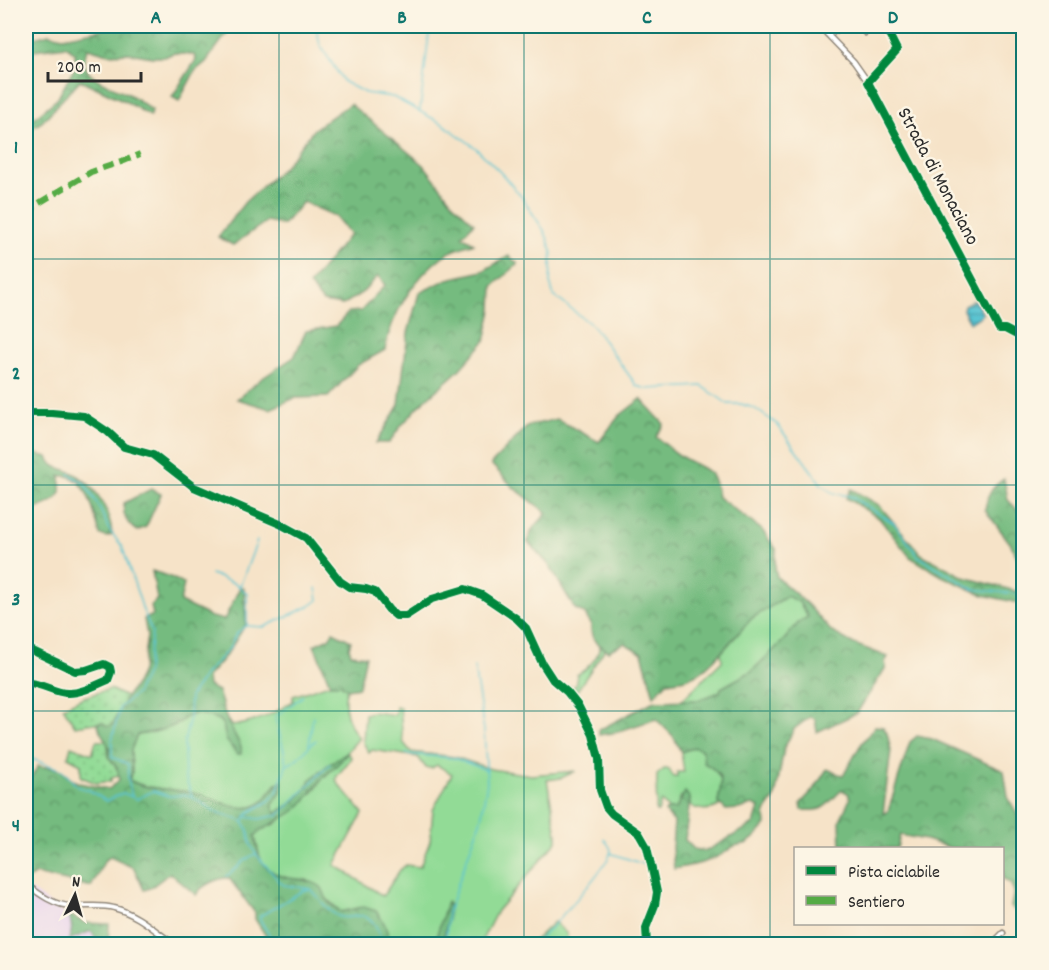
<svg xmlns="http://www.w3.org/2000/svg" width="1049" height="970" viewBox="0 0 1049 970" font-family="Dekko,sans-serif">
	<defs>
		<pattern id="forest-crowns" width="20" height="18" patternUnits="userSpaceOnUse" patternTransform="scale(1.5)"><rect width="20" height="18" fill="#75bb7f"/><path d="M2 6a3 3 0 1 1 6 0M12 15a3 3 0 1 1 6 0" fill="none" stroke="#609868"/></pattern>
		<pattern id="garden-dots" width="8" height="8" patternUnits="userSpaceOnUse" patternTransform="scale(1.5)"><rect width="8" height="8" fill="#92db96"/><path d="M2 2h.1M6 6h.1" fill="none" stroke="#7ebc81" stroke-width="1.8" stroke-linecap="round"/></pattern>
		<pattern id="water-rules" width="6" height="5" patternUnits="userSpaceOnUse" patternTransform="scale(1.5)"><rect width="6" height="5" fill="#58c4d2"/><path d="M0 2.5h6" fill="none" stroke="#499fab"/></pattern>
	</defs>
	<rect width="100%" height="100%" fill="#fcf5e5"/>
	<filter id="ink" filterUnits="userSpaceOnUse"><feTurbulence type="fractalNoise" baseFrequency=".0167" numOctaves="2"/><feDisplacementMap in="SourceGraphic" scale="12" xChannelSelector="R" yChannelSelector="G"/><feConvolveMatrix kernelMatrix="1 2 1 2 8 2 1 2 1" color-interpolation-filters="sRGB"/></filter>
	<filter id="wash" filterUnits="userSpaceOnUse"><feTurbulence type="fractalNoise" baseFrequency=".008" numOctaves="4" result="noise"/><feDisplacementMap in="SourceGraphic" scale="24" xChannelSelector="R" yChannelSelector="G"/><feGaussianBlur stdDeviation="1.35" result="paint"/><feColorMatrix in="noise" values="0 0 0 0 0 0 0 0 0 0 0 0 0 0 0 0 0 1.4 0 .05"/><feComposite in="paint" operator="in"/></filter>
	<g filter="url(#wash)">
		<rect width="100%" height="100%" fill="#f6e3c8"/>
		<polygon fill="#e7d2ef" points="26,887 69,917 72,927 70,940 91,930 101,940 101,944 26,944"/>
		<g fill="#92db96" stroke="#5e8360" stroke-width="1.5">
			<polygon points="787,596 799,602 809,618 800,621 784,640 752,671 721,688 720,692 698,700 681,701 722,661 721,653 752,618"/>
			<path d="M600 645 605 649 576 692 567 686 575 687 577 675C587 669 599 658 600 645Z"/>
			<path d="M332 683 341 684 347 689C341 704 349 727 359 738L347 752 351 757 350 760 337 776 336 781 363 813 335 865 383 896 400 870 406 865 420 867 430 841 433 810 452 774 437 765 432 768H426L418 757 372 750 369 753 363 742 365 714 372 712 395 715 396 707H400L403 742 411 752 455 757 491 769 531 775 576 771 561 778 547 780 557 834V841L497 911 480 944H442L448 919 434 944H391L384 923 363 907 341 912 307 880 288 878 276 874 261 863 255 836 262 829 275 824 313 792 323 778 337 765 311 779 304 791 292 803 275 814 272 806 281 792 277 783C271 792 264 806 251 807 232 810 215 798 197 794 175 788 150 791 129 780L132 772 131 750 137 735C150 733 178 728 185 717 188 717 191 715 195 714 202 713 219 717 223 725 227 733 226 739 232 748L241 747 227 720 233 726C254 723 276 713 293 701V696Z"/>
			<path d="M695 747 702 750 722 781 718 802 721 805C710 811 700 812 690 805V798L681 796 676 809H668L661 801 658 812H656L657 775 664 769H669L673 777H677V772H684L681 752Z"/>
			<polygon points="554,922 567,934 567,942 570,944 531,944"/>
		</g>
		<g fill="url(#forest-crowns)" stroke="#507355" stroke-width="1.5">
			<path d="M119 26H238L230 29 206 62 195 71 179 101 172 97 196 60 194 55 173 53 165 57H152L129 53 108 54 88 48C74 76 106 83 124 92 134 96 143 104 152 110L150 116 125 101 80 80 42 122 33 127 26 136V130L34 118 57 99 75 67V53L66 46 26 51V40L49 34 63 37Z"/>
			<path d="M350 104 424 165 453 203 474 223 462 236 474 243C464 247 452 250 443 256 414 278 391 314 385 350L358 365 328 397 295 398 270 409 237 399 261 379 294 357 306 331 336 326 349 312 361 311 385 285 378 276 363 292 343 305 323 302 309 285 350 234 335 216 303 202 283 225 267 221 233 245 218 237 245 202 284 167 314 129Z"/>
			<polygon points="509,256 518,264 493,286 492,310 485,341 459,370 422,403 400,427 389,443 376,443 399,405 408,333 419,293 448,279 483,271"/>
			<path d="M641 399 664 424 656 437C666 445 676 454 687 460 710 472 713 469 718 497L762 530 776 549 775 568 777 577 808 605 832 632 854 644 888 657 885 662 886 667 857 713 817 732 815 719 810 717 794 729 784 748 775 798 765 812 766 825C760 832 753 841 745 844 740 845 735 845 731 848 714 862 695 865 674 869L672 848 674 822 665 812 668 809H676L685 792 690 798 685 840 694 849 706 851 754 824 759 808 753 805 739 809 726 810 718 802C722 782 725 774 704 763L702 750 695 747 681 752 673 736 656 719 613 733 599 735V730L654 701 698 700 720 692 721 688 752 671 784 640 800 621 808 617 799 602 787 596 752 618 714 660 701 672 686 679 667 682 654 696 642 653 624 643 608 651C596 642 590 640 591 624L584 613 575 609 549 565 528 542 532 530 547 513 513 487 491 464 528 426 557 419 599 442 619 416Z"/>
			<path d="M26 448 35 454 48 457C53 468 57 467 66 470 92 479 111 509 112 535L107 537 100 535C95 518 88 471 60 476 60 481 62 487 61 492 56 504 37 508 26 512Z"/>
			<path d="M1004 479 1008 500 1023 516V568L1010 543 985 510C987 496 991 487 1004 479Z"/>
			<path d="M151 489 161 494 146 527 137 531C127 525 122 514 124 503Z"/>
			<polygon points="851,489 879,505 921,554 964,577 1023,593 1023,604 983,595 942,576 910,557 879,518 846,498"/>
			<path d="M152 571 168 576 184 584 180 602 211 617 224 620 240 587 244 588 246 624 227 654 207 677 208 686 218 691 227 720 241 747V754H237L226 740 223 725 219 720 204 715 195 714 185 717C178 728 150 733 137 735L131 750 132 772 129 780C150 792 175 787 198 794 214 798 234 811 252 807 268 804 270 785 282 781L281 792 272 806 276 813 291 804 304 791 311 779 330 763 347 753C343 762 332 768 325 776 314 787 307 802 294 811 282 820 266 825 255 836 258 862 266 876 295 879 303 880 314 881 321 887 324 890 325 896 327 900 330 905 336 908 341 912L363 907 376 911 384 923 391 944H271L255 919V913L229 878C219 877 200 886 196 895L170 873 150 888 144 890 134 868 110 857 105 860 91 887 36 874 26 880V783L27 784 38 766 54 768 61 770 71 779 79 783 109 789 119 780 117 768 109 757V747L100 731 98 724 102 722 112 725 126 697 136 684 142 671 147 636 144 619 153 615 151 606 157 599Z"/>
			<polygon points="333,632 351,641 349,648 351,654 366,656 359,687 347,689 341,684 330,684 314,645 329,638"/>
			<path d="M875 726 883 727 887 733 891 750 883 814 888 811 910 742 917 736 932 739 1004 771 1008 797 1017 814 1023 870 1024 912 1021 916 1011 907 1014 891 1010 883 1003 879 1002 848H951L926 840 900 835 897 848H841L840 820 850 799 848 793 842 790C825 805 827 812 802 810L801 803 815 788 827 769 843 776 860 746Z"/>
			<polygon points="447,902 449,905 448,919 442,944 434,944"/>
			<path d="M65 913 85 923 109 924 108 944H101V940L96 939 91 931 69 940C73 929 73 921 65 913Z"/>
		</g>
		<g fill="url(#garden-dots)" stroke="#5e8360" stroke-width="1.5">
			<polygon points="110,689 126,697 112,725 108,726 102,722 75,726 63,707 84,697"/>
			<path d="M96 741H106C110 748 107 751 109 757 112 764 118 766 119 776L111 778V781L96 783 81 777V764L68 757 71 746 92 754Z"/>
		</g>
		<polygon fill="url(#water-rules)" stroke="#42787e" stroke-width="1.5" points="972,301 975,301 983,314 970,323 963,310 964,305"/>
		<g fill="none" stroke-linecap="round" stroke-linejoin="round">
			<g stroke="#58c4d2" stroke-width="1.5">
				<polyline points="312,26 317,30 320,45 344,82 365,93 393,97 443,124 476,148 501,173 521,196 545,232 552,251 550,283 554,296 592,325 637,386 647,389 702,386 728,404 741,404 754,408 777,424 822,485 833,493 850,496 894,523 918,556 973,589 1015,594 1024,598"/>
				<polyline points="420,110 430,26"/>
				<polyline points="69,474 84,483 97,503 110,531 122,546 142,607"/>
				<polyline points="240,586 257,541"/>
				<polyline points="247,626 264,627 310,606 318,600 316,588"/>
				<polyline points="112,740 120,707 136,694 147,671 152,632 142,608"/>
				<polyline points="112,742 112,757 128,764 128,779 132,797"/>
				<polyline points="309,745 313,716"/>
				<polyline points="406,754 454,758 487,770"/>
				<path d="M29 758 62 770 78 787 89 790 106 801 123 793 137 799 153 791 169 796 184 795 192 797 214 811 242 821 248 829 251 845 256 854 280 882 284 885 311 889C319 898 326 910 338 916 345 919 350 917 357 916 374 913 378 932 383 944"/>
				<path d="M287 765C299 760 306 748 316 740"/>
				<polyline points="192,797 185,776 184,743 189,721 190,696 206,673 229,649 236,634 247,625 247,593 236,584 211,574"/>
				<polyline points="247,817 259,819 279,815 330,764"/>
				<polyline points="244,821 248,813 269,801 277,792 286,766 284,751 275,717 303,696"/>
				<polyline points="610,853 649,866"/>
				<path d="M226 876C237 871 244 857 256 854"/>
				<polyline points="273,941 260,920 260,916 304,890 310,890"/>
				<polyline points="112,944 148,940"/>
				<polyline points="443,944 446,938 448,912 481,819 487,783 484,730 474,667"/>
				<path d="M534 944C547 933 610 865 611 851 611 847 607 843 604 839"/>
			</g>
		</g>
	</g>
	<g filter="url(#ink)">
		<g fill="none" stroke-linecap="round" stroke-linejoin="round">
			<g stroke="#90877a" stroke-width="7">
				<g id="street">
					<polyline points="820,26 827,34 837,31 842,26"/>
					<polyline points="880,26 888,32 897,50 868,82 999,329 1005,329 1024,339"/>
					<polyline points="865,33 870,26"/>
					<polyline points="827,34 854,62 868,82"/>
					<polyline points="26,413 52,413 84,416 108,432 124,447 153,455 194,487 280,524 306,538 340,581 349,587 366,589 375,592 389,610 396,616 406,616 432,599 465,589 482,595 516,618 526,628 542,663 553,680 567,692 579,707 593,735 599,759 600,790 606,807 612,814 639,833 647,847 657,892 655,905 646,928 647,944"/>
					<path d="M26 649 31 650 75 671 86 670 104 664 110 667 111 672 108 680C96 685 80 694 67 693 52 692 41 682 26 683"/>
					<path d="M26 884C39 894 55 906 72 906 87 907 100 904 114 908 138 914 155 931 174 944"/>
					<polyline points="992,944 1003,933"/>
				</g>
			</g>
			<use href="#street" stroke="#fff" stroke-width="4"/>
			<polyline stroke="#54ab44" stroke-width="6" stroke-dasharray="12 6" stroke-linecap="butt" points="26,215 39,203 91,172 124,161 140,154"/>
			<g stroke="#fcf5e5" stroke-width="11">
				<g id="cycleway">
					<polyline points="880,26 888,32 897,50 868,82 999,329 1005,329 1024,339"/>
					<polyline points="26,413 52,413 84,416 108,432 124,447 153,455 194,487 280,524 306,538 340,581 349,587 366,589 375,592 389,610 396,616 406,616 432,599 465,589 482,595 516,618 526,628 542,663 553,680 567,692 579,707 593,735 599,759 600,790 606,807 612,814 639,833 647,847 657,892 655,905 646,928 647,944"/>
					<path d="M26 649 31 650 75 671 86 670 104 664 110 667 111 672 108 680C96 685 80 694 67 693 52 692 41 682 26 683"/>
				</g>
			</g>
			<use href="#cycleway" stroke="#00873e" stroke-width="8"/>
		</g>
	</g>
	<path fill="none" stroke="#0f766e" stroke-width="1.5" stroke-opacity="0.55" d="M279 26V944M524 26V944M770 26V944M26 259H1024M26 485H1024M26 711H1024"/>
	<g text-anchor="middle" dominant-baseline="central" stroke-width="5" stroke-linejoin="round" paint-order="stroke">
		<g font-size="20" fill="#2b2b2b" stroke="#fcf5e5">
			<text transform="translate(937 177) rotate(62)">Strada di Monaciano</text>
		</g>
	</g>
	<rect width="1049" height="970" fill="none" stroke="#fcf5e5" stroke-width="66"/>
	<rect x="794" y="847" width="210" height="78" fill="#fcf5e5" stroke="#a8a49b" stroke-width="1.5"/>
	<rect x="806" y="866" width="30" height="9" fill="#00873e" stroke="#a8a49b" stroke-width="1.5"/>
	<text x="848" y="877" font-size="18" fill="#2b2b2b">Pista ciclabile</text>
	<rect x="806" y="896" width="30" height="9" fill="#54ab44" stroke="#a8a49b" stroke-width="1.5"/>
	<text x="848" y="907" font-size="18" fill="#2b2b2b">Sentiero</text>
	<g transform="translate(75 895) rotate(5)" stroke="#fcf5e5" stroke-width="4.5" paint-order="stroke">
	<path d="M0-4.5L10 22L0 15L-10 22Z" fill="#2b2b2b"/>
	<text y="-9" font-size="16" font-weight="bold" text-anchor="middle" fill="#2b2b2b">N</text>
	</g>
	<path d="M48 72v9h93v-9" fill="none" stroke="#2b2b2b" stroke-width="3"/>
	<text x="57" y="72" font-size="18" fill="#2b2b2b" stroke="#fcf5e5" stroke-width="4.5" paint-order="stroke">200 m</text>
	<rect x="33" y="33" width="983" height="904" fill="none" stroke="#0f766e" stroke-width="2"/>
	<g font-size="20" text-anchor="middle" font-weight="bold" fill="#0f766e">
		<text x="156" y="23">A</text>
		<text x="402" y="23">B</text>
		<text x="647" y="23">C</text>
		<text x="893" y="23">D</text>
		<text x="16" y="153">1</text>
		<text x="16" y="379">2</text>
		<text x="16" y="605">3</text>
		<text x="16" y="831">4</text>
	</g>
</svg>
